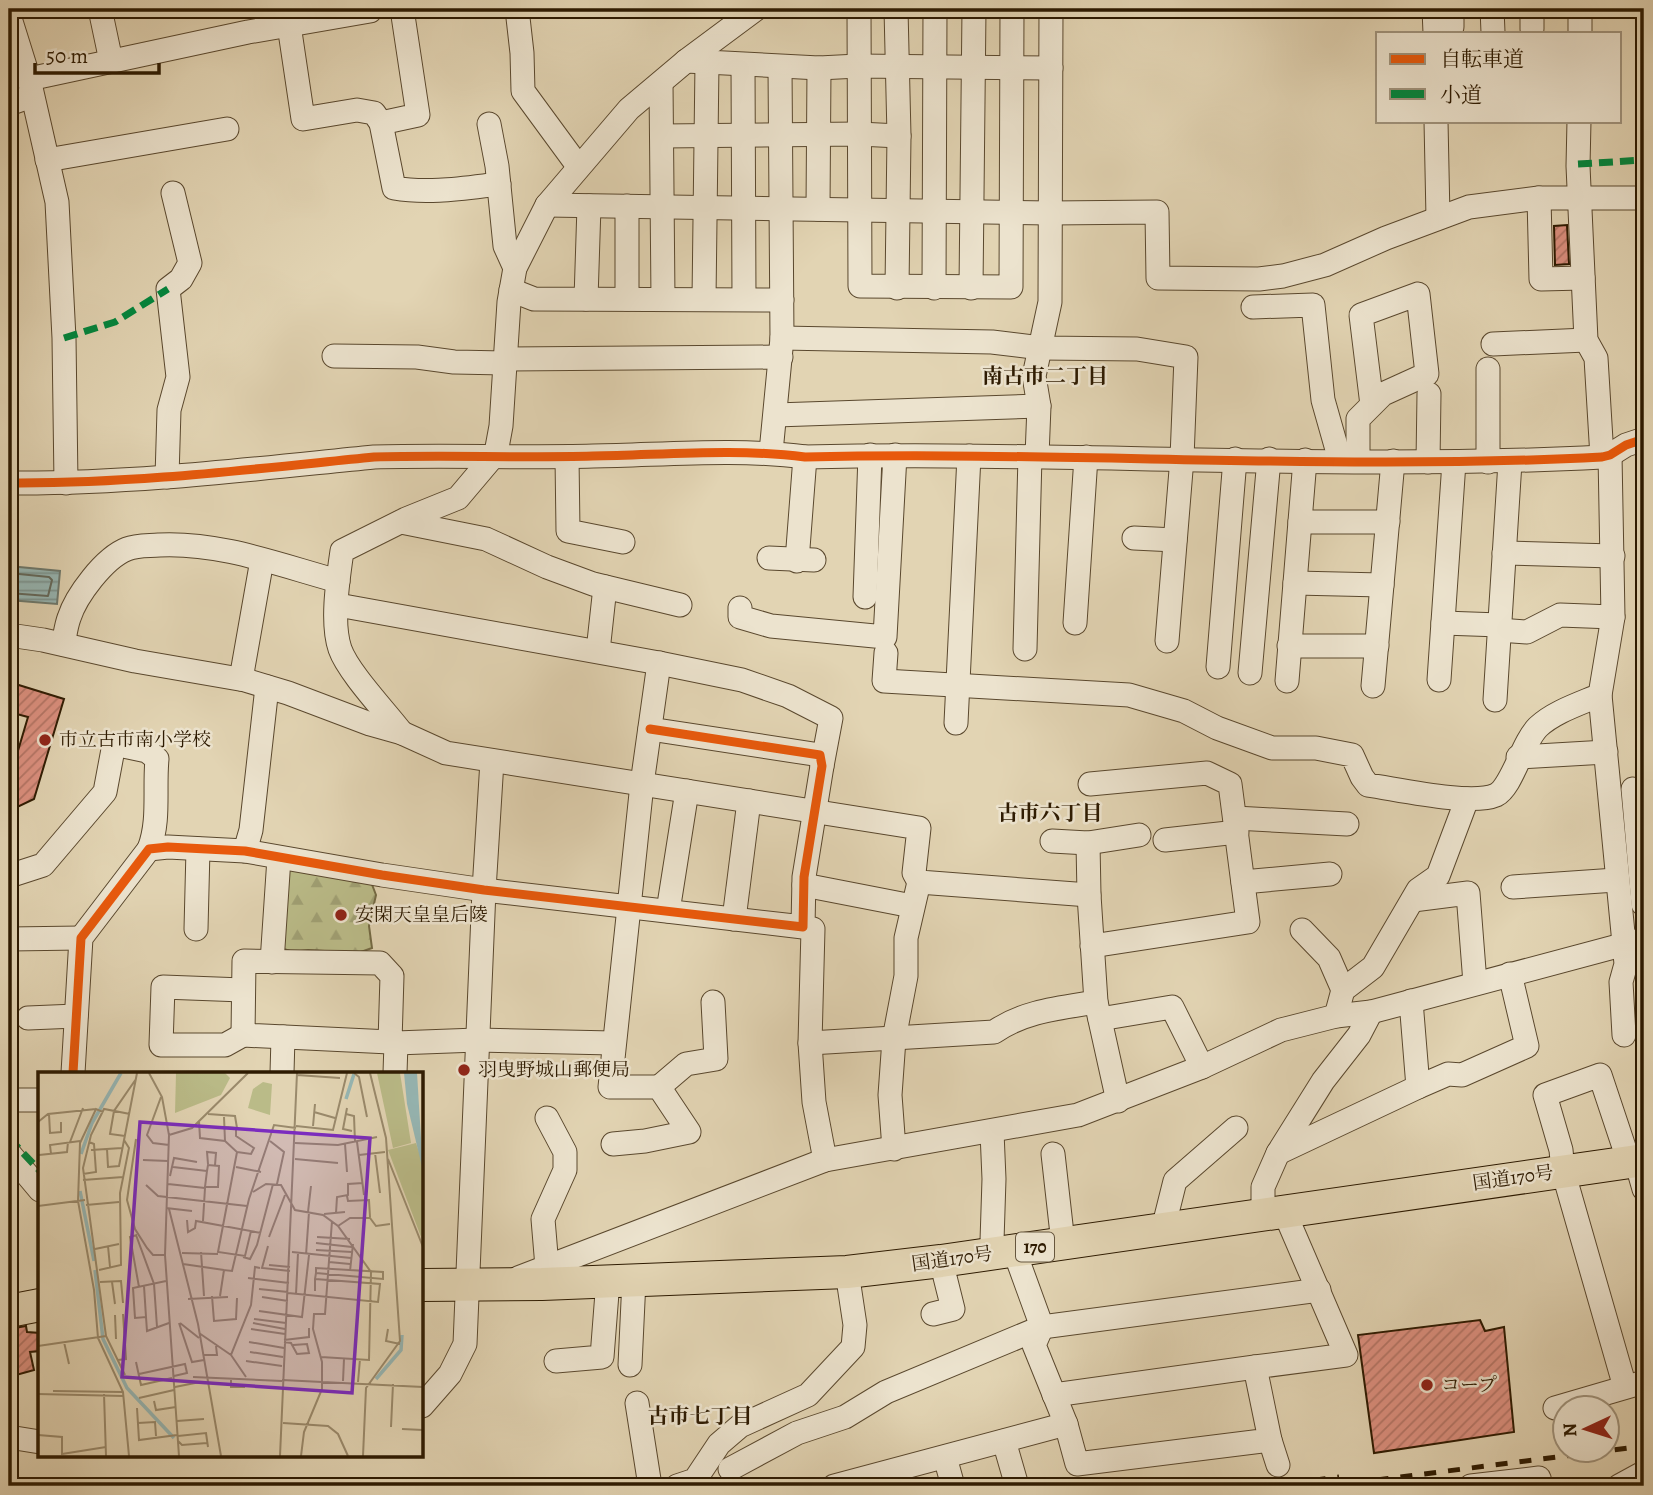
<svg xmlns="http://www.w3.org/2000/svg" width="1653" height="1495" viewBox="0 0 1653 1495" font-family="Alegreya,'Noto Serif JP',serif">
	<defs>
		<pattern id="forest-firs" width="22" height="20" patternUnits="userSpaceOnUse" patternTransform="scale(1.75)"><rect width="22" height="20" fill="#babb88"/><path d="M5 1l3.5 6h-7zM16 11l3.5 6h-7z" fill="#a0a074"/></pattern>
		<pattern id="water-rules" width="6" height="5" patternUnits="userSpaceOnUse" patternTransform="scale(1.75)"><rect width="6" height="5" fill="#96b7b5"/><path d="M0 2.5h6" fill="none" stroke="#7b9491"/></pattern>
		<pattern id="building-hatch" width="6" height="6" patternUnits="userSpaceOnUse" patternTransform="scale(1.75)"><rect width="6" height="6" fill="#dd9080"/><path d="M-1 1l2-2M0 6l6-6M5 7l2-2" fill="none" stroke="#b47566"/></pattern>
	</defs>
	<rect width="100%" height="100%" fill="#e2d4b3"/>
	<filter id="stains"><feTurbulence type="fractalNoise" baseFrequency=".00286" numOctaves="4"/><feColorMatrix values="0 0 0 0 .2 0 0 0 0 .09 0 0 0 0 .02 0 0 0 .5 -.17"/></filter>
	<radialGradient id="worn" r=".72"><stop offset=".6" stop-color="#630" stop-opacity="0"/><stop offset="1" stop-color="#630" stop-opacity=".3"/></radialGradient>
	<polygon fill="url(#forest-firs)" stroke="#746a44" stroke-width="2" points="291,868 371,882 376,895 369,926 372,948 358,953 308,950 293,952 281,948 282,873"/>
	<polygon fill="url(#water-rules)" stroke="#6c786d" stroke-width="2" points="9,566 60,571 57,604 9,600"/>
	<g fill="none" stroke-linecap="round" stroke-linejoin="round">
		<polyline stroke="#62685b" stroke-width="2" points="9,573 49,577 52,580 48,596 9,593"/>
	</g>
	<g fill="url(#building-hatch)" stroke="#2d1a01" stroke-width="2">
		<polygon points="1567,225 1569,264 1555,265 1554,226"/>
		<polygon points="9,682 64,699 34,799 9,811 9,781 28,717 9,712"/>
		<polygon points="1480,1320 1485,1331 1504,1327 1514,1432 1374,1453 1358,1335"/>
		<polygon points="26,1326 27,1332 40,1333 40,1351 30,1352 34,1370 9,1377 9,1329"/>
	</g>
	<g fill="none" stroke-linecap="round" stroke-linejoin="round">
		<g stroke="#5a482e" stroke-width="25">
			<g id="minor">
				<polyline points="100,9 111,61"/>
				<polyline points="517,9 522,53 523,91 578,166"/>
				<polyline points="859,9 860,286 1011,287 1012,9"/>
				<polyline points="896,9 899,136 897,288"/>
				<polyline points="1434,9 1435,33"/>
				<polyline points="1452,9 1452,27"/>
				<polyline points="1492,9 1493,32"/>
				<polyline points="1532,9 1532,29"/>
				<polyline points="9,15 29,79 57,202 64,338 66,483"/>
				<path d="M289 25 303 119 357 110 374 113 381 123 394 188C429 194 464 188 499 184"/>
				<polyline points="1580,33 1580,9"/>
				<polyline points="686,61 819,68 858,66 1051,68"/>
				<polyline points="743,65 744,299"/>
				<polyline points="29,79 248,32 370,11"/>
				<polyline points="661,83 663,299"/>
				<polyline points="9,104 32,96"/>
				<polyline points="1436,121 1438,218"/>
				<polyline points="1579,121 1578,166 1586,340 1596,358 1602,457"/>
				<polyline points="381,123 418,115 402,9"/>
				<polyline points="489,124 497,166 505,246 515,268"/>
				<polyline points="662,136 859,134 899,136"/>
				<polyline points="47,160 227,129"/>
				<polyline points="1539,198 1541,279 1583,278"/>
				<polyline points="547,205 1050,213 1157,212 1158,278 1259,279 1283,276 1325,265 1386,238 1469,207 1539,198 1644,198"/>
				<polyline points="627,206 627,299"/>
				<polyline points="818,209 819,68"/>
				<polyline points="934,288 935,9"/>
				<polyline points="971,288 974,9"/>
				<polyline points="511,290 534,299 782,300"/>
				<polyline points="586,299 589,206"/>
				<polyline points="704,299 707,63"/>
				<polyline points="1253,307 1313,305 1323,400 1340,460"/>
				<polyline points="782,338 992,342 1041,348 1137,349 1186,357 1182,458 1167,641"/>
				<polyline points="1493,344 1586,340"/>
				<polyline points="334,356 417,357 454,362 505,363"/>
				<polyline points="506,359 781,357"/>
				<polyline points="1488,369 1488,462"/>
				<polyline points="776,415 1039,406"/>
				<polyline points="771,452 782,338 780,67"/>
				<polyline points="1610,455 1613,617 1600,695 1626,964 1621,982 1624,1035"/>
				<polyline points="1037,456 1039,406 1034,376 1050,302 1051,9"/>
				<polyline points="567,457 568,531 623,542"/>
				<polyline points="1358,460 1358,419 1383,394 1427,374 1418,294 1361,315 1372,405"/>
				<polyline points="1428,462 1429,394"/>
				<polyline points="167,477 169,410 178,377 168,289 181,279 190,263 173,193"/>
				<path d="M9 483C131 484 253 469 374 457 447 455 520 458 593 456 663 455 736 448 805 457 1071 451 1337 471 1602 457L1610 455 1626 445 1644 439"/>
				<polyline points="401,522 486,539 547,567 593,584 680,605"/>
				<polyline points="1300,522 1388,522"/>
				<polyline points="1134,538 1175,540"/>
				<polyline points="1504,553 1613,556"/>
				<polyline points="769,558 814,560"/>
				<polyline points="797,561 805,457"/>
				<polyline points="1295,583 1382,585"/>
				<polyline points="865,597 870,455"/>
				<polyline points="338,605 659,663 742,680 788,696 831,718 822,766"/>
				<polyline points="740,608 740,617 771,626 885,637 895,455"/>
				<polyline points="1075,623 1086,457"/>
				<polyline points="1443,623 1500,625"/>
				<polyline points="1499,630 1527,632 1560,615 1613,617"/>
				<polyline points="9,635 43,640 135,661 245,680 288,693 370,724 402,733 446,753 919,828 914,873 919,882 1089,895"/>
				<path d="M63 644C65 636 66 626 69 618 76 596 104 558 127 549 137 545 149 546 159 545 220 542 279 565 338 581"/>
				<polyline points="1289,646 1377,646"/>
				<polyline points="1025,649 1030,456"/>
				<polyline points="598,651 605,587"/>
				<path d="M886 653 884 681 1129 695 1184 711 1217 728 1272 748H1316L1352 755 1362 777 1368 785C1397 789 1471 806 1496 795 1512 787 1522 743 1538 727 1554 712 1579 704 1600 695"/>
				<polyline points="1218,667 1235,459"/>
				<polyline points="1250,673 1269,459"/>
				<polyline points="241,679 262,560"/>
				<polyline points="1439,680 1454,462"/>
				<polyline points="1287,681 1305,460"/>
				<polyline points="1373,686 1393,461"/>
				<polyline points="1495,700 1510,462"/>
				<polyline points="956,723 969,456"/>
				<path d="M402 733C386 712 348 672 340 649 331 623 338 579 342 551L406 519 458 498 496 453 501 426 509 302 515 268 547 205 629 109 686 61 756 9"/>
				<polyline points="1518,757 1606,752"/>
				<polyline points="1090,784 1207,773 1230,784 1248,922 1092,946"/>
				<polyline points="1633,789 1643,904"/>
				<polyline points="1235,818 1347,824"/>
				<polyline points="1165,840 1237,832"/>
				<polyline points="1052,841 1088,843 1139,835"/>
				<polyline points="1088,843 1089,895 1096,1002 1118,1101"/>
				<polyline points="245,851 251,830 267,687"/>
				<path d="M9 876 43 865 105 792 114 744 147 751 157 759C154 789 160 821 149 849"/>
				<polyline points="1243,882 1330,874"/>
				<polyline points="804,885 912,906"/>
				<polyline points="1513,887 1616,880"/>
				<polyline points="1413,900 1468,893 1475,983"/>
				<polyline points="668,911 687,791"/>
				<polyline points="734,919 749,801"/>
				<polyline points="196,929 198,849"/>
				<polyline points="813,929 810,1043 814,1102 825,1160"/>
				<polyline points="1302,930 1329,958 1343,990"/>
				<polyline points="9,939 81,938"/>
				<polyline points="272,962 279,858"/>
				<polyline points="243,990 163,987 161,1045 225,1045 243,1035"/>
				<polyline points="1411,1001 1418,1087"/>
				<polyline points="1336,1016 1343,990 1373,967 1418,890 1438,876 1467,799"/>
				<polyline points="28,1018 76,1016"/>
				<polyline points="1100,1019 1172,1007 1202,1067"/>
				<polyline points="390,1042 392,976 380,963 244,961 243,1035 390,1042 396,1043 477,1040 613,1043"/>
				<path d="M810 1043 994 1032C1024 1011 1060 1008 1096 1002"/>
				<polyline points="73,1073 81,938 149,849 168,847 245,851 382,875 484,890 803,927 804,877 822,766 820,755 650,729"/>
				<polyline points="282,1073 283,1037"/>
				<polyline points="395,1073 396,1043"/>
				<polyline points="659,1087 686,1064 716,1059 713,1002"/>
				<polyline points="9,1100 40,1100"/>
				<polyline points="992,1132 994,1179 992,1241 995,1252"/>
				<polyline points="613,1144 645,1141 689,1132 659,1087 610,1087 642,784 659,663"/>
				<polyline points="894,1149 890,1095 894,1039 906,976 906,938 919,882"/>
				<polyline points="9,1153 40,1190"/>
				<polyline points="1278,1153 1418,1087 1448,1074 1462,1075 1527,1046 1510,974"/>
				<polyline points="1053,1154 1063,1243"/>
				<polyline points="1636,1161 1644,1189"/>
				<polyline points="1263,1214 1263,1187 1278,1153 1323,1081 1359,1035 1371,1012"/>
				<polyline points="1163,1229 1175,1181 1236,1128"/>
				<polyline points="1014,1250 1042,1327 1034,1345 1066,1424 1077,1464 1270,1440 1255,1367 1346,1355 1284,1211"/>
				<polyline points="518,1278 825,1160 1078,1115 1202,1067 1281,1030 1336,1016 1371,1012 1644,939"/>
				<polyline points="543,1280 547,1267 543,1219 565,1170 565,1152 547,1118"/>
				<polyline points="933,1314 953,1309 941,1261"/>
				<polyline points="556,1361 602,1357 608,1280"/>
				<polyline points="630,1365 634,1280"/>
				<polyline points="1625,1387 1563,1171 1561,1150 1545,1095 1600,1075 1629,1162"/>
				<polyline points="1054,1395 1255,1367"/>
				<polyline points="637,1403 650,1486"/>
				<polyline points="422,1406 450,1374 465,1344 484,890 492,761"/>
				<polyline points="1555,1408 1644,1382"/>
				<polyline points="9,1437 40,1442"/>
				<polyline points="1270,1440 1278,1465"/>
				<polyline points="1004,1441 1017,1486"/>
				<polyline points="945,1457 953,1486"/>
				<polyline points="730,1469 797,1433 845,1417 886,1392 1042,1327 1319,1290"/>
				<polyline points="677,1486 695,1480 719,1444 740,1426 808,1395 853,1347 855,1325 847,1272"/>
				<polyline points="834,1486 1066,1424"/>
				<polyline points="1471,1486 1539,1478 1541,1486"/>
				<polyline points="1619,1486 1641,1474"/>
			</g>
		</g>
		<g stroke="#2d1a01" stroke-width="34">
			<g id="highway">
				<polyline points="422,1285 542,1284 847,1272 941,1261 1644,1160"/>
				<polyline points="9,1311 40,1305"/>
			</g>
		</g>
		<use href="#minor" stroke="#ece3ce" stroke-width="23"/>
		<use href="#highway" stroke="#e2d4b3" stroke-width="32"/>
		<g stroke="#2d1a01" stroke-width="5" stroke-dasharray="12 12" stroke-linecap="butt">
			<polyline points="1266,1486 1339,1477"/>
			<polyline points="1329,1486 1644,1446"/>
		</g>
		<g stroke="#00873e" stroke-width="7" stroke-dasharray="14 7" stroke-linecap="butt">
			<polyline points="1578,164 1644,160"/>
			<polyline points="64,338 115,322 168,289"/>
			<polyline points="9,1138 40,1171"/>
		</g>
		<g stroke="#ece3ce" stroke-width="13">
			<g id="cycleway">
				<path d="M9 483C131 484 253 469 374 457 447 455 520 458 593 456 663 455 736 448 805 457 1071 451 1337 471 1602 457L1610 455 1626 445 1644 439"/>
				<polyline points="73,1073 81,938 149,849 168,847 245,851 382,875 484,890 803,927 804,877 822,766 820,755 650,729"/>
			</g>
		</g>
		<use href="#cycleway" stroke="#e8590c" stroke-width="9"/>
	</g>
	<g fill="#8f2418" stroke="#ece3ce" stroke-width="2.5">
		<circle cx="45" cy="740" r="7"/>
		<circle cx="341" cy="915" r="7"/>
		<circle cx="464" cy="1070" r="7"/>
		<circle cx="1427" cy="1385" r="7"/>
	</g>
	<g text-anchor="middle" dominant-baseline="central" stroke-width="5" stroke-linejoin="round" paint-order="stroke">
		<rect fill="#ece3ce" stroke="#66563e" stroke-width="2" x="1016" y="1232.5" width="38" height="29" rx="5"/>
		<g font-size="18" font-weight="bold" fill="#2d1a01">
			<text x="1035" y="1247">170</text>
		</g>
		<g font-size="19" fill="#2d1a01" stroke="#ece3ce" text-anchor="start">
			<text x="59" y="740">市立古市南小学校</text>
			<text x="355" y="915">安閑天皇皇后陵</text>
			<text x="478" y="1070">羽曳野城山郵便局</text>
			<text x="1441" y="1385">コープ</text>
		</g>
		<g font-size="19" fill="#2d1a01" stroke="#ece3ce">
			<text transform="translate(1513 1178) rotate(-8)">国道170号</text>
			<text transform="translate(952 1259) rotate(-8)">国道170号</text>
		</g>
		<g font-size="21" font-weight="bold" fill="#2d1a01" stroke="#ece3ce">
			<text x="1045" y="376">南古市二丁目</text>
			<text x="1050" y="813">古市六丁目</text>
			<text x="700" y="1416">古市七丁目</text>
		</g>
	</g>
	<g transform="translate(38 1072)">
		<rect width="385" height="385" fill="#e2d4b3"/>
		<path d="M138 1H187L192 6 183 23 137 41Z" fill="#babb88"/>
		<path d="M378 71 385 92V170L350 78Z" fill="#babb88"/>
		<path d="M339 1H362L373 71 355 76ZM225 10 234 12 232 43 210 36 215 17Z" fill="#babb88"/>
		<path d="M366 1H379L385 99 369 32Z" fill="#96b7b5"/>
		<path fill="none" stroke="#96b7b5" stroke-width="3.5" d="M308 27 316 2M43 82 54 51 83 1M42 119 56 189M57 198 65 267 89 316 136 366M338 307 363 278 364 263"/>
		<path fill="none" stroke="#9a8a6c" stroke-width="2" d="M111 1 124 25 131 63 127 183 141 384M316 1 321 5 329 45M259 3 302 6M123 25 109 63 115 71 131 73M309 36 305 57 314 59M65 40 58 37 42 71 40 129 56 218 60 266 85 320 91 384M276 40 297 46M11 42 12 61 23 60V50M170 42 197 44 199 56 187 55M308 42 316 44 317 70M186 45 187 69M161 49 162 66 187 69 199 80 180 180 207 184 213 159M0 50 10 42 58 37M258 54 295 58 309 1M275 54 277 32M198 56V64L216 76 213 82 199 80M131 63 154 56 210 1M87 64 72 62 76 39 98 7M98 67 89 128 97 157 109 176 115 183H126M232 69 246 80 239 112M32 70 45 36M319 70 326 123M257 71 300 73 339 65M307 72 309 100M69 77 70 95 81 94 99 1M53 78 84 76M337 81 342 121M13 82 12 73 42 69M1 83 29 80 30 70M321 83 347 80M257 87 300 91M350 87 385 175M105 88 130 89M170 92 169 80 178 81 177 93M135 95 169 99M198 95 223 100M45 102 58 100 56 72 51 70M132 104 136 86 159 90M45 108 85 105M130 112 167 116M108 113 120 124 209 134M215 120 228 112 243 113 257 138 285 143 300 154 333 200 331 288 283 285M309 124 310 129 331 128 332 145M48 133 81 130M0 134 47 128M128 136 154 139M131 137 160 252 183 384M270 140 273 114M298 141 299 125 310 123V112L325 111M286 142 307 140M149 148 150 160 157 156 158 149 223 161M165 149 167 116V115L169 99 170 93 181 94 180 115H167M300 154 312 146H332L338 154 352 152M98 163 116 212 119 255M99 163 92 165 101 215M231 165 247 123M279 165 312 167M278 171 314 175M70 174 72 195M230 174 224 196 252 199M57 177 81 172M278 178 314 180M163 180 166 224M254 180 313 186M144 181 180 182M268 183 271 140M205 185 212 187 219 173 235 112M291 190 312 192M145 192 186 198M231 193 252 195M61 198 83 193 82 121 91 76 86 68M312 199 315 172M210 206 251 211M128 209 95 216 97 246 108 245 109 259 131 251M62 210 83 209 85 231M74 210 77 232M106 214 108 245M221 217 250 220M277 219V207L278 201V196L345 200V207L278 201M250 221 340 230 342 212 277 207M258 222 260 181M174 224 176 249 198 247 199 226M182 224 186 198 194 199 211 127 236 53 258 56M224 225 250 229M150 227 190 225M221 239 264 245 271 183M77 243 78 267M216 247 248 251M141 251 154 290 166 288M142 251 161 266M215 251 247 257M213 257 247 262M350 257 348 269 362 272M161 261 193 283M246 268 271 265V256M26 270 31 292M211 270 246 276M246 270 253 271 259 282 271 281 269 272 255 273M0 274 68 264M212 280 245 285M165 283H179L178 274M80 288 88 287 85 242M208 289 244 294M98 290 103 313 134 306M101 302 147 292 149 301 136 304M87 303 68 264 45 96 53 63 66 37 92 42M155 305 244 309M208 305 193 283 213 233 217 195 222 196M193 306V315H207M244 308 385 315M305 309 306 287M320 310 322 287M137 315 162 310M15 319 85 320M0 322 86 324M66 322 68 384M101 326 136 318M116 329 118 338 138 335M99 336 101 368 139 363M139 349 166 347M100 351 117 350 118 364M245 351 290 354 300 362 310 384M353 355 355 312M364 357 385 358M0 363 24 365V383M140 364 168 361 170 375M140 369 144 373 169 371M24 382 68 375M242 384 259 1M263 384 266 360 284 317V290L275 257 276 242H287L294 149M325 384 328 316 362 269 348 66 332 1"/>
		<path fill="#7b2cbf" fill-opacity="0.15" stroke="#7b2cbf" stroke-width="3.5" d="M102 50 332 66 314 321 84 305Z"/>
		<rect width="385" height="385" fill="none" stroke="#2d1a01" stroke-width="3.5"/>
	</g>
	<rect width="1653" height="1495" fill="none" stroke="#e2d4b3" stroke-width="35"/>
	<rect x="10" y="10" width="1632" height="1474" fill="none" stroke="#2d1a01" stroke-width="3.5"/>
	<rect x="18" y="18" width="1618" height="1460" fill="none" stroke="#2d1a01" stroke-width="2"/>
	<rect x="1376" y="32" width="245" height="91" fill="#ece3ce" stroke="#a0937c" stroke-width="2"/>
	<rect x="1390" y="54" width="35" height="10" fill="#e8590c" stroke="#a0937c" stroke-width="2"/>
	<text x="1440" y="66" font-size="21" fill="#2d1a01">自転車道</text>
	<rect x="1390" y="89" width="35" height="10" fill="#00873e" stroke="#a0937c" stroke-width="2"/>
	<text x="1440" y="102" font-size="21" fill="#2d1a01">小道</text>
	<g transform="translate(1586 1429) rotate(266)"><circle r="33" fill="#ece3ce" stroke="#a0937c" stroke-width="2"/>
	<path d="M0-5L12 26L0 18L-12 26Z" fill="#8f2418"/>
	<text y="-10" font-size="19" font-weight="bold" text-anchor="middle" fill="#2d1a01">N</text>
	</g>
	<path d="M35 63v10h124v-10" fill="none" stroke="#2d1a01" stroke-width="3.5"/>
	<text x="46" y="63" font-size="21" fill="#2d1a01" stroke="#ece3ce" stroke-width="5" paint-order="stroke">50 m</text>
	<rect width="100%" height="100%" filter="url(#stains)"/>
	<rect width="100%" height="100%" fill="url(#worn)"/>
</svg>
